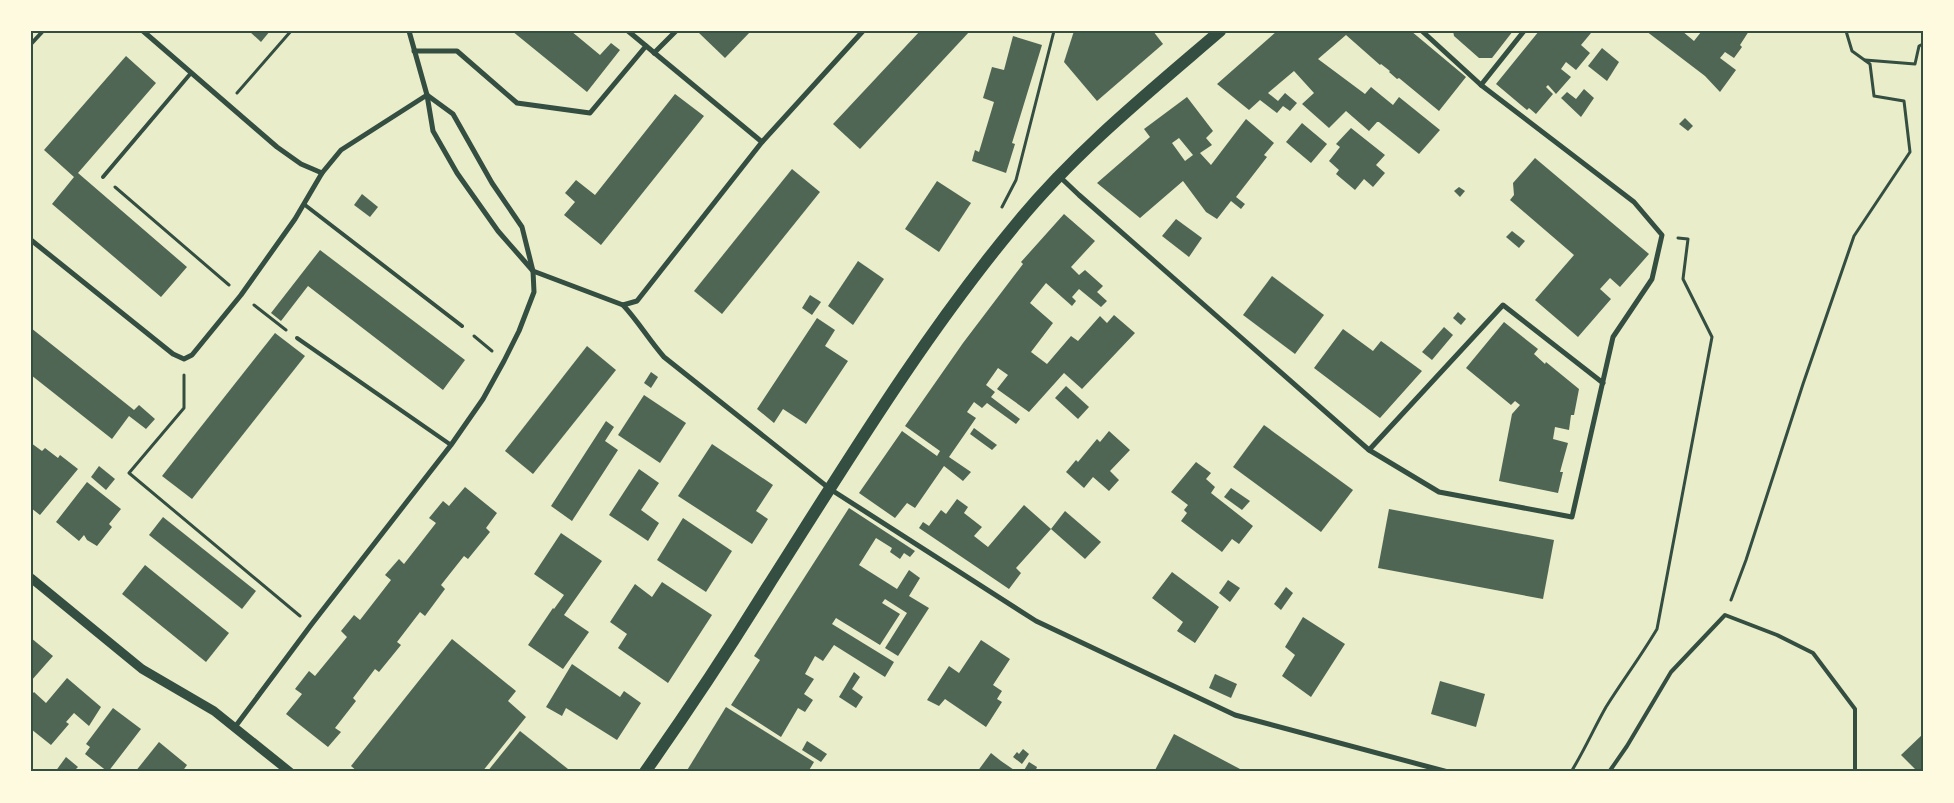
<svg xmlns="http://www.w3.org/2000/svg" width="1954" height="803" viewBox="0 0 1954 803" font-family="Montserrat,sans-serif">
	<rect width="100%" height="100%" fill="#e9edc9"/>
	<g fill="#4f6655" fill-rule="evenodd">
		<polygon points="249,31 270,31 261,42"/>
		<polygon points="512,31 571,31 600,55 611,43 620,50 587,92"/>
		<polygon points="700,31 751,31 725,58 699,33"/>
		<polygon points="920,31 970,31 860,149 833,124"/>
		<polygon points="1074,31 1153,31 1163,44 1097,101 1064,62"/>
		<polygon points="1277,31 1411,31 1466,77 1439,111 1399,78 1397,79 1389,72 1390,71 1381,64 1380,65 1346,35 1318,59 1365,94 1371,87 1393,105 1399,97 1440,130 1419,154 1379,122 1377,122 1369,131 1346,111 1329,128 1302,104 1314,93 1294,71 1268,93 1278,101 1285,93 1297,103 1290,111 1283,106 1277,113 1260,100 1249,110 1217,84"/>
		<polygon points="1453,31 1513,31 1492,58 1479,58 1454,36"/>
		<polygon points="1539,31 1589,31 1591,33 1581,45 1590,53 1576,70 1566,62 1561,69 1571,77 1556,94 1548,85 1546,87 1553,94 1536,114 1529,108 1527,110 1496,84"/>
		<polygon points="1646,31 1682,31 1694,41 1701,32 1700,31 1749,31 1740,45 1742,47 1734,58 1725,52 1720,58 1736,70 1720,92 1705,76"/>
		<polygon points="1013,36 1042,45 1012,143 1015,144 1006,173 972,161 975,150 979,152 994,102 983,98 992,67 1004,70"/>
		<polygon points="1602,48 1619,62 1607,81 1588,66"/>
		<polygon points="126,56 156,83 78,173 187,267 161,297 52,204 74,177 44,150"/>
		<polygon points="1584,89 1594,98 1581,117 1561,98 1567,92 1576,99"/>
		<polygon points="675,94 704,116 601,245 564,215 575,202 565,193 576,180 595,195"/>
		<path d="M1187 97 1213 131 1206 138 1212 145 1200 153 1211 165 1246 119 1274 143 1264 155 1267 157 1236 197 1245 204 1241 209 1231 201 1217 219 1206 212 1183 181 1140 218 1097 183 1150 137 1144 129ZM1179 138 1193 155 1185 161 1172 143Z"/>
		<polygon points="1685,118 1693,126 1688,131 1679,124"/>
		<polygon points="1302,123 1327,144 1311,163 1286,142"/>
		<polygon points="1351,128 1385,155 1376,165 1385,173 1373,187 1364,179 1355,190 1336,174 1339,170 1329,161 1340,147 1336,144"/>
		<polygon points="1535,158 1649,254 1620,287 1610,278 1600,289 1611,299 1578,337 1535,300 1574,255 1510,200 1514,195 1513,183"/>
		<polygon points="792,169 820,192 722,314 694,291"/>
		<polygon points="937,181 971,203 939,252 905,229"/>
		<polygon points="1459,187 1465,191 1460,197 1454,191"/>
		<polygon points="362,194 378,207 370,217 354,205"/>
		<polygon points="1064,214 1095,241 1071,267 1079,275 1085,270 1103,286 1097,292 1107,301 1101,307 1079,289 1072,297 1076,301 1072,306 1046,283 1030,303 1053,323 1031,352 1047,364 1071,336 1078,341 1100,316 1107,323 1114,315 1135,333 1082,389 1064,373 1029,412 997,389 1008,375 998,368 986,385 995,392 991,397 1020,419 1016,424 987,403 982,408 974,402 967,412 976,418 949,457 971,472 963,481 944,466 915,508 907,503 895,518 859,493 902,431 937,456 940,451 905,426 963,343 1023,264 1021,262"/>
		<polygon points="1176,219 1202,238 1189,257 1162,236"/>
		<polygon points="1512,231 1525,241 1519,248 1506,237"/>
		<polygon points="320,250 465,360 443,390 308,286 281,321 271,313"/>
		<polygon points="858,261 884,279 853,325 828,306"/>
		<polygon points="1272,276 1324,315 1295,354 1243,315"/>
		<polygon points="810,295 821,302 812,315 802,308"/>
		<polygon points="1458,312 1466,319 1461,325 1453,318"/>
		<polygon points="817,318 835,330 825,346 848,361 806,424 783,409 774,423 757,409"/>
		<polygon points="1504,322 1538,349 1534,354 1545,364 1546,362 1579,389 1574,415 1571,415 1569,430 1555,427 1553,439 1568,443 1560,472 1563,472 1558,493 1499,481 1512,414 1520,405 1515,401 1511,405 1466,368"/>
		<polygon points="1444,327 1453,335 1432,360 1422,352"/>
		<polygon points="31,328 134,410 139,405 155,419 146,429 129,416 112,439 31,375"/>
		<polygon points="1343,329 1373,351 1381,341 1422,371 1380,418 1314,368"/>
		<polygon points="275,333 305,356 192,499 162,476"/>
		<polygon points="587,346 616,370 533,474 505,451"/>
		<polygon points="651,372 658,377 651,388 644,383"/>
		<polygon points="1066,386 1089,407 1078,419 1055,398"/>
		<polygon points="644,395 686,423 660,463 618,435"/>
		<polygon points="606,421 614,427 605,441 618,450 572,521 551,506"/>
		<polygon points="1264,425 1353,490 1321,532 1233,467"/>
		<polygon points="974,428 997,445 992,450 970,434"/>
		<polygon points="1109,431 1130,450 1110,471 1119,480 1109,491 1093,477 1084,488 1066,472 1076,460 1078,462 1097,439 1100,442"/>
		<polygon points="31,443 42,451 45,448 58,458 60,455 78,469 40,515 31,508"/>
		<polygon points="712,444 773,485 756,511 768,519 752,544 678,496"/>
		<polygon points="1196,462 1211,473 1206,479 1215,487 1211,493 1253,526 1239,544 1232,539 1222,552 1181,521 1187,513 1184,510 1188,505 1171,492"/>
		<polygon points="99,466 115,479 106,490 91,477"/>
		<polygon points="639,469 659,483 641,510 659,523 648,541 609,515"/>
		<polygon points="87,482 121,509 109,524 112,527 97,546 87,540 84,535 79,541 56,522"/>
		<polygon points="465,487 497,513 486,528 490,532 468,559 464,556 441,585 445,589 425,616 420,612 397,642 401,645 379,672 375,669 353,698 356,701 335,728 341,732 328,747 286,714 302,694 295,689 309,671 315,676 347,637 341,631 354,615 360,620 391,580 385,575 399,559 404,564 436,523 429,518 443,501 449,506"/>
		<polygon points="1231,488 1250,501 1242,510 1224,497"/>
		<polygon points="957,499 968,507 964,513 982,527 974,536 988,547 1024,505 1051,529 1016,568 1021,573 1009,589 919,528 923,522 929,526 941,510 946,514"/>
		<polygon points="849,508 915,551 910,557 904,553 900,559 890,552 892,548 876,538 859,565 897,589 909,570 920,578 909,596 929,608 898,656 885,648 907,613 885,599 882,603 900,614 880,645 836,618 832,624 894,662 885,677 834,645 823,661 815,656 805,674 814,679 804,694 813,700 805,712 798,708 781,737 731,705 760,660 754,656"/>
		<polygon points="1389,509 1554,540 1543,599 1378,568"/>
		<polygon points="1065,511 1101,542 1085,559 1051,529"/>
		<polygon points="163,517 256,591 242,609 149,535"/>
		<polygon points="683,518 732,551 706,592 657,560"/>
		<polygon points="561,533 602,561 564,615 589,632 563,669 528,645 553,608 554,609 564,595 534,574"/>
		<polygon points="145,565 229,633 206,662 122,594"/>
		<polygon points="1172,572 1219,607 1195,643 1177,631 1183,622 1152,598"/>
		<polygon points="1228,580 1240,588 1230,602 1219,593"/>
		<polygon points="662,582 712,615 668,683 618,648 627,634 610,622 635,584 652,597"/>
		<polygon points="1286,587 1293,593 1281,610 1274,604"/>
		<polygon points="1303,617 1345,644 1311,697 1282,676 1295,655 1285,647"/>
		<polygon points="31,638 53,656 31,681"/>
		<polygon points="452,639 516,691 508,701 526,717 482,772 358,772 351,766"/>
		<polygon points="981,640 1010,659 993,685 1002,691 997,699 1002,702 986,727 945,699 939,706 927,700 949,666 959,673"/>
		<polygon points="572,664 620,697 624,691 641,703 617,740 566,708 562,716 546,707"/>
		<polygon points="854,672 860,677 852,689 863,697 856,708 839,697"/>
		<polygon points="1215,674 1237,684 1231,698 1209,688"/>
		<polygon points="67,678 101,707 89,726 74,713 66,722 69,724 51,745 31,729 31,695 34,692 46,703"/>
		<polygon points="1440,681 1485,694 1476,727 1431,714"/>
		<polygon points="726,707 814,762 808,772 686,772"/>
		<polygon points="113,708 141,729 108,772 85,754 90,747 86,744"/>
		<polygon points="520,731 568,769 566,772 487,772"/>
		<polygon points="1174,734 1240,769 1239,772 1154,772"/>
		<polygon points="1923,734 1923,772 1918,772 1901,755"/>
		<polygon points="807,741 827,754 821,762 802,750"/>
		<polygon points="159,742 187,765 182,772 135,772"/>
		<polygon points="1023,749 1029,754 1022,764 1013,757 1017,752 1019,754"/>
		<polygon points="991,753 1001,761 1017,772 977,772"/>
		<polygon points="66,757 78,767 73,772 55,772"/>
		<polygon points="1029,762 1037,767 1035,772 1023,772"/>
	</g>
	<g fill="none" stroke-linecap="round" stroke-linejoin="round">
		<g stroke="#344e41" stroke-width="3">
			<polyline points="1865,60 1915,64 1919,46 1923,44"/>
			<polyline points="237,93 291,31"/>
			<polyline points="115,187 229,285"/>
			<polyline points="1002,207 1016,180 1054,31"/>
			<polyline points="254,305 286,330"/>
			<polyline points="474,336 492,351"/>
			<polyline points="184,375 184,408 129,473 300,616"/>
			<polyline points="1731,600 1746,560 1803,384 1854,236 1910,152 1904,101 1874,96 1870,64 1852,51 1846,31"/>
			<path d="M1571 772C1584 751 1594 728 1606 707 1623 680 1641 656 1657 629L1712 337 1683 279 1688 239 1678 238"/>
		</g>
		<g stroke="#344e41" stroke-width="4">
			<polyline points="31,44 43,31"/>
			<polyline points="103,177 191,73"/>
			<polyline points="305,205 462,326"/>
			<polyline points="297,338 451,445"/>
			<polyline points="1609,772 1627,746 1671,672 1725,615 1777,635 1813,653 1855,709 1855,772"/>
		</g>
		<g stroke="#344e41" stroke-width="5">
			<polyline points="143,31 277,147 301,164 322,173"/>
			<polyline points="409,31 427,95 433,131 457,173 498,231 533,271 623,305 637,301 762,142 863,31"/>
			<polyline points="628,31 762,142"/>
			<polyline points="414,51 457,51 517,103 590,113 646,46"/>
			<polyline points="654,53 676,31"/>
			<polyline points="1481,85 1524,31"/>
			<polyline points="1059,176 1079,195 1369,450 1439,492 1572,517 1613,337 1652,279 1662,235 1634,202 1481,85 1422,31"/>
			<polyline points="31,240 173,354 184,359 192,355 241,295 295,219 322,173 341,150 427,95"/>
			<path d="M623 305C638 321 649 340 664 357L830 489 1036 621 1235 715 1448 772"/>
			<polyline points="1369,450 1503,305 1603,383"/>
			<polyline points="235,727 311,625 451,445 483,399 504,361 519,331 534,292 533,271 522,227 492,183 453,114 427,95"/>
		</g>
		<polyline stroke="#344e41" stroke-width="9" points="31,578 142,669 214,711 290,772"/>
		<path stroke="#344e41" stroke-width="12" d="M645 772C688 711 729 649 768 586 847 462 923 336 1017 223 1076 151 1149 92 1220 31"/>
	</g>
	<rect width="1954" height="803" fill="none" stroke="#fefae0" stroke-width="65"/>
	<rect x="32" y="32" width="1890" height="738" fill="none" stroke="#344e41" stroke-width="2"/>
</svg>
